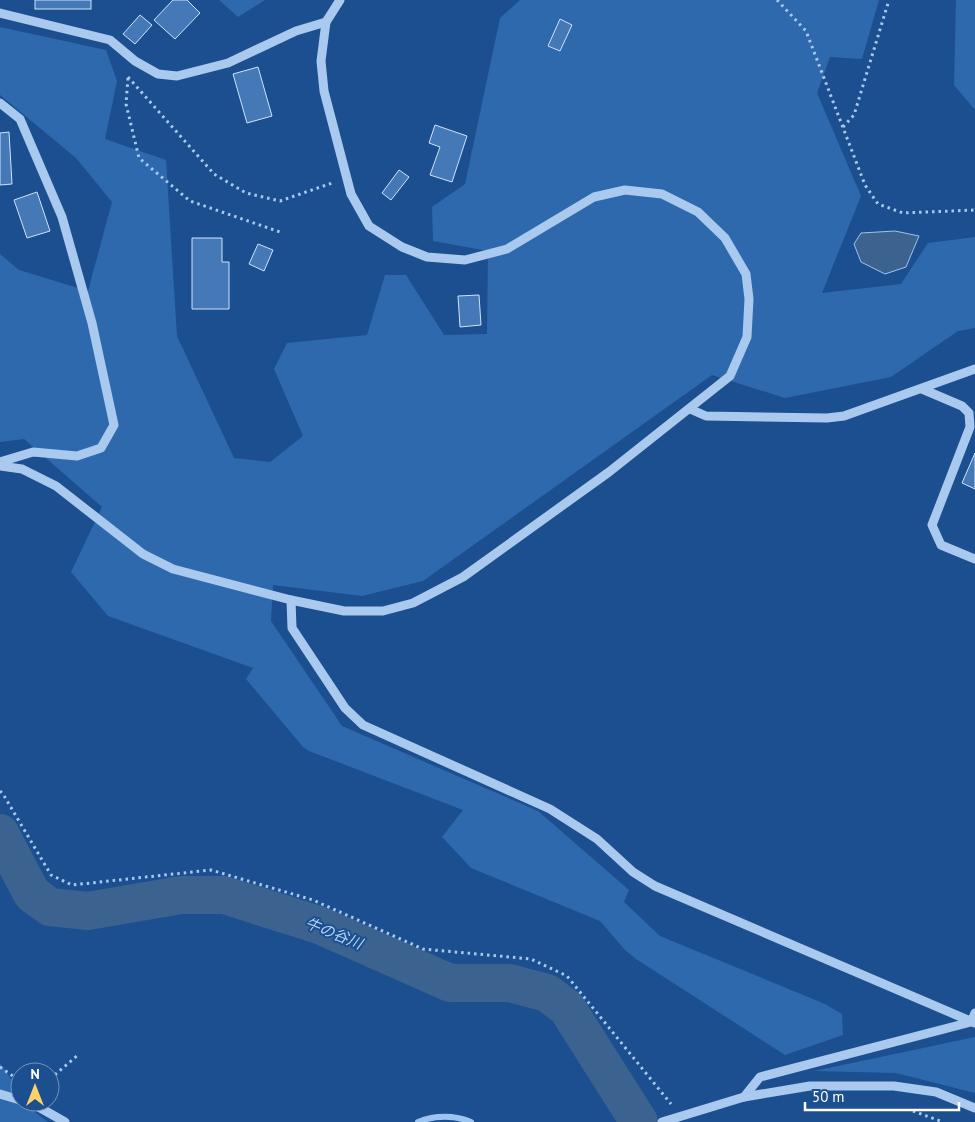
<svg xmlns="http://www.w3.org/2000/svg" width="975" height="1122" viewBox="0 0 975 1122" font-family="'PT Sans','Noto Sans JP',sans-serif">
	<rect width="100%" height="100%" fill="#1b4f8f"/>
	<g fill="#2e69ad">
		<polygon points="219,0 265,0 238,17"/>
		<polygon points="520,0 879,0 862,59 830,57 817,93 861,196 822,293 901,284 928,243 975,237 975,328 958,331 891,377 785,398 712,375 423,581 362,596 273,585 271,621 342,726 538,811 629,890 624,902 660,936 825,1004 842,1014 843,1035 785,1055 636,959 625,950 600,921 471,868 442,837 463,810 309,751 303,747 246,679 253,668 108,616 71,572 102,507 24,439 0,442 0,254 19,270 88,291 112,202 76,158 0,95 0,27 106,50 117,81 105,139 166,160 177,336 234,458 270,462 303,436 274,369 287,343 367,335 385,275 406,275 444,335 487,334 488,251 433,241 432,207 465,184 500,18"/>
		<polygon points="956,0 975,0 975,110 954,85"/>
		<polygon points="975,1037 975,1093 896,1073 814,1071"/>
		<polygon points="0,1063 20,1091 20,1102 28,1102 36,1113 48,1122 0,1122"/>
	</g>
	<polygon fill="#3c6290" stroke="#9cc4f0" points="895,231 919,236 906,267 885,274 861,262 854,244 861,233"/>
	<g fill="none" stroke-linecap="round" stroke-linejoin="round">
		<path stroke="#9cc4f0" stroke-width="6" d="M418 1122C435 1115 455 1115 471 1122"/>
		<polyline stroke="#3c6290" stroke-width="38" points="0,833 32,894 50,907 88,911 181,895 224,895 319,925 450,983 510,983 547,993 567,1008 639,1122"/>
	</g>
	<g fill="#4478b7" stroke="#cfe3fa">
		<rect x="35" y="0" width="56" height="9"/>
		<polygon points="173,0 187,0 200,13 175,39 154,20"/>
		<polygon points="140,15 152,25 135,44 123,34"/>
		<polygon points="560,19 572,25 560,51 548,46"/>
		<polygon points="258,67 272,116 247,123 233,74"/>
		<polygon points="435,125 467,136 452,182 430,175 440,147 429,143"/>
		<polygon points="9,132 12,184 0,185 0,133"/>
		<polygon points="399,170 409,177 391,200 382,193"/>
		<polygon points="37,192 50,231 27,238 14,200"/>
		<polygon points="192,238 222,238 222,262 229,262 229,309 192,309"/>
		<polygon points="258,244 273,250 264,271 249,264"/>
		<polygon points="479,295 481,325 460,327 458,296"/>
		<polygon points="975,453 975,489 962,483"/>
	</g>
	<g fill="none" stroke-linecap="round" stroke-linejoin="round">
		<g stroke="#a9c9ee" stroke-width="3" stroke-dasharray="2.5 4" stroke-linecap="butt">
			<polyline points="777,0 806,31 865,185 878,204 903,213 975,210"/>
			<polyline points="128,77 214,174 246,193 280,201 335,182"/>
			<polyline points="128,78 126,104 139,158 190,201 280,232"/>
			<polyline points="843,127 854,115 889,0"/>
			<polyline points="0,791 3,794 51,875 72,885 211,870 313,900 423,949 531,959 567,976 671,1104"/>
			<polyline points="0,1067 20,1081"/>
			<polyline points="50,1079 78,1055"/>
			<polyline points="913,1111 943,1122"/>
		</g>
		<g stroke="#a9c9ee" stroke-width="9">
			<polyline points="0,13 110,40 135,61 158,74 177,76 228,63 296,31 326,22"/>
			<polyline points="0,103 20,119 62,217 92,323 114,425 101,448 77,456 33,452 0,462"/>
			<polyline points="922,389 962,406 969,413 970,427 932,525 941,545 975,559"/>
			<polyline points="690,409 706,416 827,418 844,416 975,369"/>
			<polyline points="0,466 22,469 56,486 143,554 173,569 291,600 344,611 383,611 413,603 463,577 609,472 730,376 747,337 749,299 746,274 725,238 698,212 662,194 625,190 594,197 507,249 465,260 427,257 402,247 369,226 351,194 324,91 321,61 326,22 340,0"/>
			<polyline points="291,600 292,628 345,708 363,725 550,809 597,839 633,872 655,886 975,1023"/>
			<polyline points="0,1094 20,1100"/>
			<polyline points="744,1097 760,1077 971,1022 975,1013"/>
			<polyline points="25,1102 35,1105 65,1122"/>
			<polyline points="662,1122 744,1097 810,1086 894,1086 936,1092 975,1108"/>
		</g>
	</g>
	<g text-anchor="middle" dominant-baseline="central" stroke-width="4" stroke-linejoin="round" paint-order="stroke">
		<g font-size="15" font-style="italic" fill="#b5d3f5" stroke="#1b4f8f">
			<text transform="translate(334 933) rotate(22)">牛の谷川</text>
		</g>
	</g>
	<g transform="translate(35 1087)"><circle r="24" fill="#1b4f8f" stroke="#7695bc"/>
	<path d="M0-4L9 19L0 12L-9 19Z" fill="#ffd166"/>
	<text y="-8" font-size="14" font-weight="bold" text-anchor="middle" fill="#ffffff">N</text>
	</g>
	<path d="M805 1102v8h154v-8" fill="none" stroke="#ffffff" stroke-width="2.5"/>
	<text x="812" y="1102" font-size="15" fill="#ffffff" stroke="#1b4f8f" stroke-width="4" paint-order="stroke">50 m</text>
</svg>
